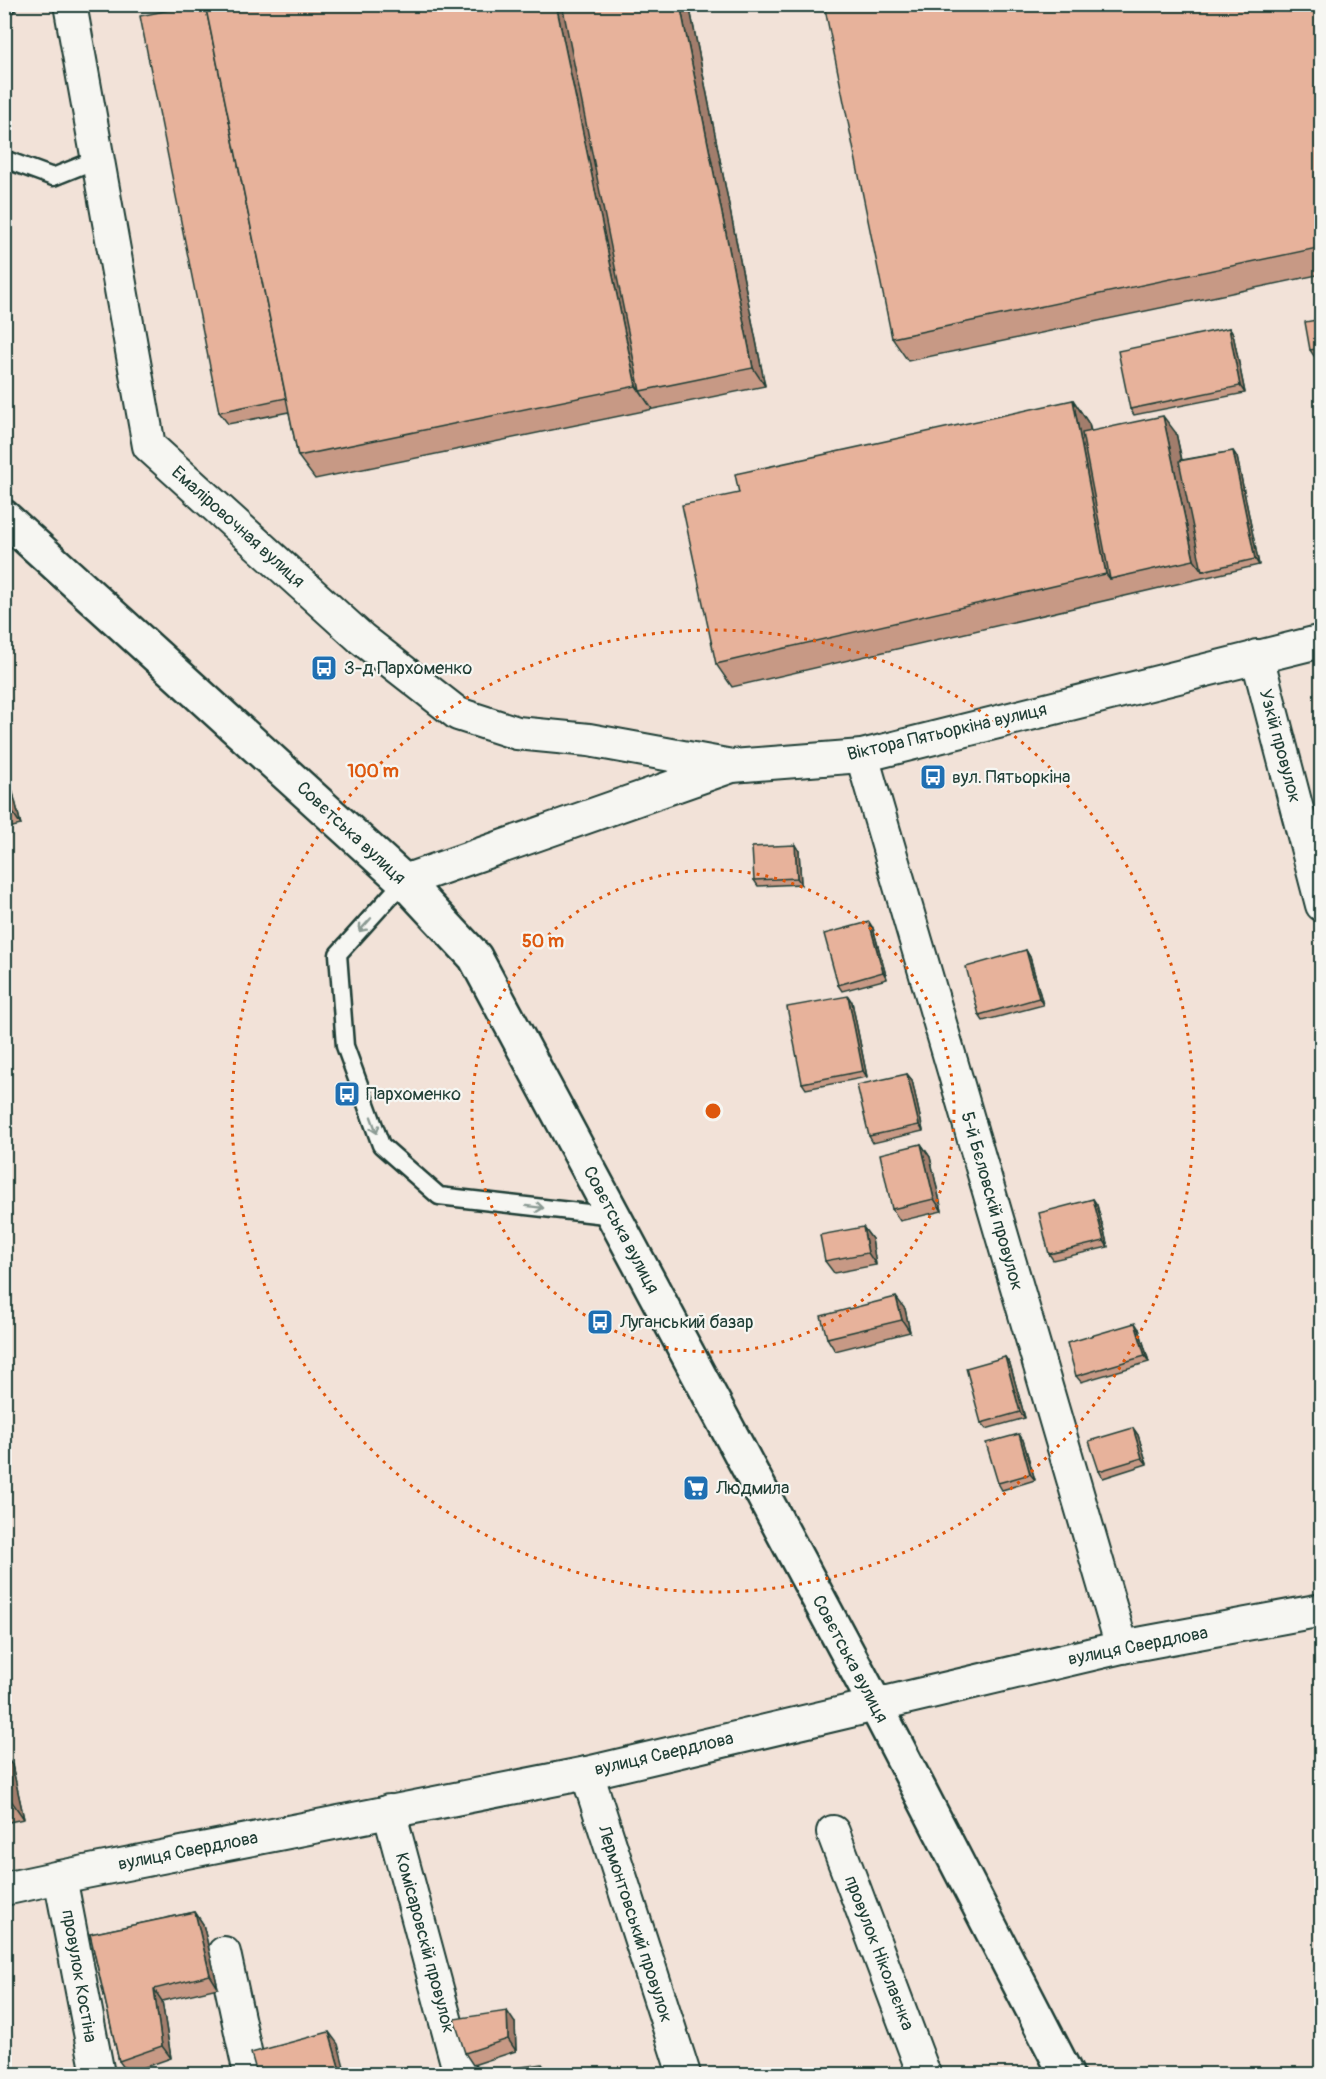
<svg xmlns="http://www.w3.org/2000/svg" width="1326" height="2079" viewBox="0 0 1326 2079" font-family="Pangolin,sans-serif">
	<rect width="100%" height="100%" fill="#f2e2d8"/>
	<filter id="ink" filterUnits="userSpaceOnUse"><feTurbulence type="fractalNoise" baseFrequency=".0167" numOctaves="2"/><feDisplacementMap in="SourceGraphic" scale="12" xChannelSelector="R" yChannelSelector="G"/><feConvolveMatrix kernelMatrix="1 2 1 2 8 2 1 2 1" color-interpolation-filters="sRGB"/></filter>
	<g filter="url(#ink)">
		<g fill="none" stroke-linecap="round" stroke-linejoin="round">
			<g stroke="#1f3d34" stroke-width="21">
				<g id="lane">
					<polyline points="4,6 8,4"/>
					<polyline points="4,159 53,177 98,159"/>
					<polyline points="404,881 338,954 345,1046 381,1145 439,1196 614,1216"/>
				</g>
			</g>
			<g stroke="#1f3d34" stroke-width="36">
				<g id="street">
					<polyline points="70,4 149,446 362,639 458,714 517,733 589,740 732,766"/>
					<polyline points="1257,656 1322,905"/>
					<polyline points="862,756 1122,1647"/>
					<polyline points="404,881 732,766 862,756 1322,641"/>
					<polyline points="587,1773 684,2074"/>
					<polyline points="389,1811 460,2074"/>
					<polyline points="833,1832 924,2074"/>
					<polyline points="60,1877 98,2074"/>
					<polyline points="4,1889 60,1877 587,1773 1122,1647 1322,1610"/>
					<polyline points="224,1953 250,2074"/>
				</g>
			</g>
			<g stroke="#1f3d34" stroke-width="38">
				<polyline id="primary" points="4,517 404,881 475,957 875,1704 1066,2074"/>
			</g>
			<use href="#lane" stroke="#f6f6f2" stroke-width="16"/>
			<use href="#street" stroke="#f6f6f2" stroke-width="32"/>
			<use href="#primary" stroke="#f6f6f2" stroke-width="33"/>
		</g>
		<g fill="#c79985" stroke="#1f3d34" stroke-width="1.5">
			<polygon points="198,4 689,4 765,386 315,479 298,456 289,412 228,424 219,412"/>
			<polygon points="1322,4 1322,274 908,361 892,338"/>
			<polygon points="1322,319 1322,355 1314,356 1310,350"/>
			<polygon points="1229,328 1233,334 1245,393 1134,415 1130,409"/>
			<polygon points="1073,400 1089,424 1091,431 1176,433 1182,460 1233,451 1237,457 1259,565 732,687 716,664"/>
			<polygon points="4,757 21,825 4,829"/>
			<polygon points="799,851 801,884 758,886 754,880"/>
			<polygon points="873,928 887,979 842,991 838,985"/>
			<polygon points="1026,950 1030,957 1043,1005 983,1021 979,1015"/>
			<polygon points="852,1002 867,1077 806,1089 802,1083"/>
			<polygon points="907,1074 912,1080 923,1131 873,1143 869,1136"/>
			<polygon points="921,1144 930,1157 942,1211 900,1221 892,1209"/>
			<polygon points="1093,1199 1097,1205 1108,1247 1053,1260 1049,1254"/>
			<polygon points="863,1227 872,1239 876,1265 834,1273 825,1261"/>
			<polygon points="905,1309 910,1332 835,1351 827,1338"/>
			<polygon points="1139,1329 1149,1362 1081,1382 1076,1376"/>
			<polygon points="1005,1357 1010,1364 1025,1418 986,1429 981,1423"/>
			<polygon points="1133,1428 1138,1435 1147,1464 1103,1478 1099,1471"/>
			<polygon points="1023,1440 1035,1480 1002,1490 998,1483"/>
			<polygon points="4,1754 12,1765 24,1819 4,1823"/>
			<polygon points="195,1912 203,1924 218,1988 162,2001 171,2058 128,2073 119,2061 90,1934"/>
			<polygon points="515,2023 516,2051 473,2065 465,2053"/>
		</g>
		<g fill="#a27d6c" stroke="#1f3d34" stroke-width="1.5">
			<polygon points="556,4 568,4 640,391 652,409 636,386"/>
			<polygon points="680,4 689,4 765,386 753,368"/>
			<polygon points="1229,328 1233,334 1245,393 1240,386"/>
			<polygon points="1073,400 1089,424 1119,577 1110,579 1106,574"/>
			<polygon points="1163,416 1176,433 1205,571 1202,571 1194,560"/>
			<polygon points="1233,451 1237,457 1259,565 1255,559"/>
			<polygon points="4,757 21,825 9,807 4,790"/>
			<polygon points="795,845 799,851 801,884 797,878"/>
			<polygon points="869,922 873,928 887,979 883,972"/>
			<polygon points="1026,950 1030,957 1043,1005 1039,998"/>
			<polygon points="848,996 852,1002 867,1077 863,1071"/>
			<polygon points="907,1074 912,1080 923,1131 919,1125"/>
			<polygon points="921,1144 930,1157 942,1211 934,1199"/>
			<polygon points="1093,1199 1097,1205 1108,1247 1104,1241"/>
			<polygon points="863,1227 872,1239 876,1265 868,1253"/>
			<polygon points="896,1297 905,1309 910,1332 902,1320"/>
			<polygon points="1135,1323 1139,1329 1149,1362 1145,1356"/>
			<polygon points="1005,1357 1010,1364 1025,1418 1020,1412"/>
			<polygon points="1133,1428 1138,1435 1147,1464 1142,1458"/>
			<polygon points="1019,1434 1023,1440 1035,1480 1030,1474"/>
			<polygon points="4,1754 12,1765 24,1819 8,1796 4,1780"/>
			<polygon points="195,1912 203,1924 218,1988 210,1975"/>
			<polygon points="154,1989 162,2001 171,2058 162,2046"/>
			<polygon points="507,2011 515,2023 516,2051 508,2039"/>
			<polygon points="329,2032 338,2044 346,2074 341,2074"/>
			<polygon points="542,2064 550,2074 544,2074"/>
		</g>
		<g fill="#e7b29b" stroke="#1f3d34" stroke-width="1.5">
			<polygon points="198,4 205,4 286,398 219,412 140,16"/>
			<polygon points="205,4 556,4 636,386 298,456"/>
			<polygon points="562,4 680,4 753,368 640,391"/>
			<polygon points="824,4 1322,4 1322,247 892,338"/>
			<polygon points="1322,319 1322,348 1310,350 1305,322"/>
			<polygon points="1229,328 1240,386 1130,409 1118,351"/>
			<polygon points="1073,400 1106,574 716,664 682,505 739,493 735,474"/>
			<polygon points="1163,416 1194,560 1110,579 1082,433"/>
			<polygon points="1233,451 1255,559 1202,571 1179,461"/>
			<polygon points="4,790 9,807 4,808"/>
			<polygon points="795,845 797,878 754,880 752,847"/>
			<polygon points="869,922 883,972 838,985 824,934"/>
			<polygon points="1026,950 1039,998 979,1015 966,967"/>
			<polygon points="848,996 863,1071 802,1083 787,1007"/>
			<polygon points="907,1074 919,1125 869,1136 857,1085"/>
			<polygon points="921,1144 934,1199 892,1209 880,1154"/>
			<polygon points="1093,1199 1104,1241 1049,1254 1039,1213"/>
			<polygon points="863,1227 868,1253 825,1261 820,1235"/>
			<polygon points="896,1297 902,1320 827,1338 821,1316"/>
			<polygon points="1135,1323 1145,1356 1076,1376 1067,1343"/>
			<polygon points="1005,1357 1020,1412 981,1423 966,1368"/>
			<polygon points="1133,1428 1142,1458 1099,1471 1089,1441"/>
			<polygon points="1019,1434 1030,1474 998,1483 986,1443"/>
			<polygon points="4,1780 8,1796 4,1796"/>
			<polygon points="195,1912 210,1975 154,1989 162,2046 119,2061 90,1934"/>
			<polygon points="507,2011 508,2039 465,2053 454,2019"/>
			<polygon points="329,2032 341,2074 257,2074 251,2053"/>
			<polygon points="542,2064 544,2074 509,2074 507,2069"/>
		</g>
		<defs><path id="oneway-shaft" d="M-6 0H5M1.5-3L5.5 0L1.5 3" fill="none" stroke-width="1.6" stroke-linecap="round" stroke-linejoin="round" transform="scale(1.5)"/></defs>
		<g stroke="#8a9a93">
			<use href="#oneway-shaft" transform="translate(365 925) rotate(132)"/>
			<use href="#oneway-shaft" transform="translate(374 1125) rotate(70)"/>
			<use href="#oneway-shaft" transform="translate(535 1207) rotate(7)"/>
		</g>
	</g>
	<g fill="none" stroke="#de580e" stroke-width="3" stroke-dasharray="3 6">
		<circle cx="713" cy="1111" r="241"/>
		<circle cx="713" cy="1111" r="481"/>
	</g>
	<defs>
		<g id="bus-square" transform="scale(1.35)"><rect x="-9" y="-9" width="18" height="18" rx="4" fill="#1f6fb2" stroke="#f6f6f2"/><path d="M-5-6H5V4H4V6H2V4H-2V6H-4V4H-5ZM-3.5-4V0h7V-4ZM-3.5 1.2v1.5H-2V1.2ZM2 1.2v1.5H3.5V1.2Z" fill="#fff"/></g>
		<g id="supermarket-square" transform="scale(1.35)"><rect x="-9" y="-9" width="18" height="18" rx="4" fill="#1f6fb2" stroke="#f6f6f2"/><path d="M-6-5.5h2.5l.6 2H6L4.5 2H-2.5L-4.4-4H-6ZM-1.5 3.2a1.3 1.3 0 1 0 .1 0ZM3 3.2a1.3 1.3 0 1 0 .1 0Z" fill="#fff"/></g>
	</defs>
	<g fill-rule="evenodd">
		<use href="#bus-square" x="324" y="668"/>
		<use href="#bus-square" x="933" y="777"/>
		<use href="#bus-square" x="347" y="1094"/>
		<use href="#bus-square" x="600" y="1322"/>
		<use href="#supermarket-square" x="696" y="1488"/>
	</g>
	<g text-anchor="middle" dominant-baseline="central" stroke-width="4.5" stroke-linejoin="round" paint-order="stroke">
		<g font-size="18" fill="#1f3d34" stroke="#f6f6f2">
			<text transform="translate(238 527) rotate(42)">Емаліровочная вулиця</text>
			<text transform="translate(947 732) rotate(-13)">Віктора Пятьоркіна вулиця</text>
			<text transform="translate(1280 746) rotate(75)">Узкій провулок</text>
			<text transform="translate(351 833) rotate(43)">Совєтська вулиця</text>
			<text transform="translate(992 1201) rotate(74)">5-й Бєловскій провулок</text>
			<text transform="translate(621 1230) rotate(62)">Совєтська вулиця</text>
			<text transform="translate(1138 1646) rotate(-11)">вулиця Свердлова</text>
			<text transform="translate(850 1659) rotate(62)">Совєтська вулиця</text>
			<text transform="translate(664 1754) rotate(-13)">вулиця Свердлова</text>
			<text transform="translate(188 1851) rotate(-11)">вулиця Свердлова</text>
			<text transform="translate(635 1924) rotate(72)">Лермонтовський провулок</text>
			<text transform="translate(425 1943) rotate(75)">Комісаровскій провулок</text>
			<text transform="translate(879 1953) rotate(69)">провулок Ніколаєнка</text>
			<text transform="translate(79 1976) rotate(80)">провулок Костіна</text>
		</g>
		<g font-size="18" fill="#1f3d34" stroke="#f6f6f2" text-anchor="start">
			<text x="344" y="668">З-д Пархоменко</text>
			<text x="952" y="777">вул. Пятьоркіна</text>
			<text x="366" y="1094">Пархоменко</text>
			<text x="620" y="1322">Луганський базар</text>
			<text x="716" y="1488">Людмила</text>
		</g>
	</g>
	<circle cx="713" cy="1111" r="9" fill="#de580e" stroke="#f6f6f2" stroke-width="3"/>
	<g font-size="18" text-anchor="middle" font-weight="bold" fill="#de580e" stroke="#f6f6f2" stroke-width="4.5" stroke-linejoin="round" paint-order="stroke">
		<text x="373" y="777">100 m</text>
		<text x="543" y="947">50 m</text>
	</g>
	<rect width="1326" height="2079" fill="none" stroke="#f6f6f2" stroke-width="24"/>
	<rect x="12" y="12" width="1302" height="2055" fill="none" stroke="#1f3d34" stroke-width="2" filter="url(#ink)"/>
</svg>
